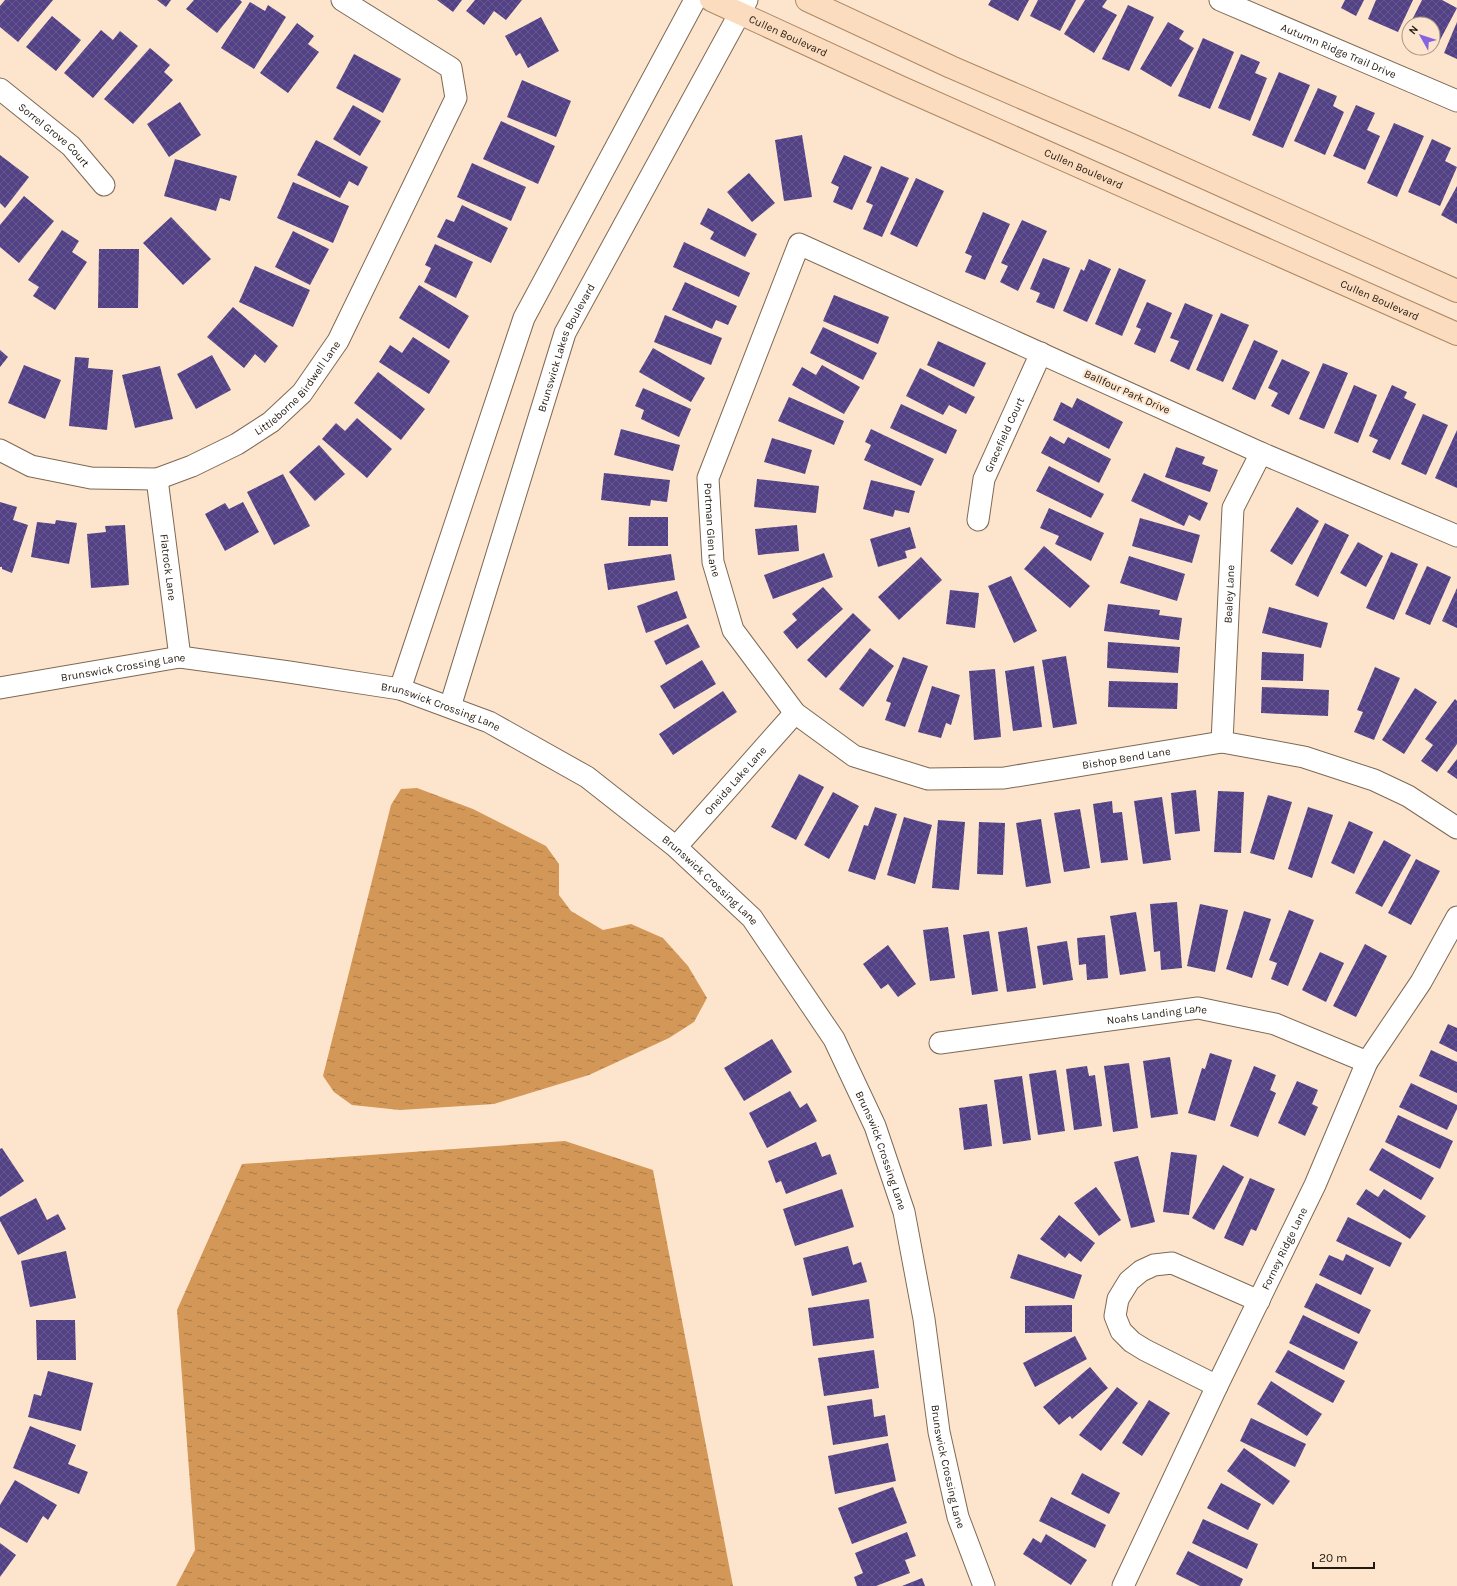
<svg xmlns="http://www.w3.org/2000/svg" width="1457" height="1586" viewBox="0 0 1457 1586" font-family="Karla,sans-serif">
	<defs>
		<pattern id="water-ripples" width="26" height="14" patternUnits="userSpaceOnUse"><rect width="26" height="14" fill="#d39757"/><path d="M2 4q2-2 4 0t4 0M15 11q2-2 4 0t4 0" fill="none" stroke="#ab7a47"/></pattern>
		<pattern id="building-cross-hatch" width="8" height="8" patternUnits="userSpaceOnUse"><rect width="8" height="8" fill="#524185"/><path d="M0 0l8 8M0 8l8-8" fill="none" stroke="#67598f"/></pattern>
	</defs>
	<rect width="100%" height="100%" fill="#fde5cd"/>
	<g fill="url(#water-ripples)">
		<polygon points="417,788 473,809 546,846 559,864 559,895 571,911 603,930 631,924 663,938 688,966 707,998 694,1022 669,1038 589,1075 494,1104 400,1110 352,1105 334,1092 323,1076 391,805 401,789"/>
		<polygon points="565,1141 653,1170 733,1586 176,1586 195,1550 177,1310 242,1164"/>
	</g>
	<g fill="url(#building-cross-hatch)">
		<polygon points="5,0 53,0 18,42 0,27 0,6"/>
		<polygon points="157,0 171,0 166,7"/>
		<polygon points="194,0 240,0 242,2 217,33 186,9"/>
		<polygon points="437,0 462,0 453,12"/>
		<polygon points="475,0 522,0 506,20 494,11 484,25 466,11"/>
		<polygon points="991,0 1029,0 1018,21 988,5"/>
		<polygon points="1038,0 1076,0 1060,31 1030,16"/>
		<polygon points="1085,0 1107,0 1102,7 1117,15 1094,53 1064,34"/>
		<polygon points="1345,0 1364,0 1356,16 1341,8"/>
		<polygon points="1376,0 1413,0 1398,32 1368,19"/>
		<polygon points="1422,0 1442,0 1457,8 1439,42 1433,39 1433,24 1410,24"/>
		<polygon points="250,2 265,11 268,5 286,17 254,69 221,48"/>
		<polygon points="1128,5 1154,17 1129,71 1102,59"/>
		<polygon points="52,16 81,40 56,71 26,47"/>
		<polygon points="541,17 559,51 528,68 520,53 516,56 505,36"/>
		<polygon points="1168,22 1184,31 1179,39 1194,48 1171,87 1140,69"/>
		<polygon points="1457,22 1457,59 1444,53"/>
		<polygon points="297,23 314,36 308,44 319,52 288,93 260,73"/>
		<polygon points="1409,26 1409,39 1404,36"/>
		<polygon points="101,30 113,40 120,31 138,46 93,98 64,73"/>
		<polygon points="1203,38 1234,52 1210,109 1178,96"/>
		<polygon points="150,48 170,65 164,72 173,80 133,124 104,99"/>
		<polygon points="354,54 401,79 383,113 336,88"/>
		<polygon points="1241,54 1260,62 1255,73 1267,78 1250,121 1218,108"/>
		<polygon points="1279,72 1310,85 1283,148 1252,135"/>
		<polygon points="522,80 571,101 556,137 507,117"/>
		<polygon points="1318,88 1337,96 1333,106 1344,112 1325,155 1294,141"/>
		<polygon points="180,102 201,135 169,157 147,124"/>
		<polygon points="353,105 381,121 360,156 333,139"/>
		<polygon points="1356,105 1375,113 1367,130 1380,136 1365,170 1333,156"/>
		<polygon points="501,121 555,146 538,184 483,159"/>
		<polygon points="1394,123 1424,136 1397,197 1367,183"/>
		<polygon points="802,135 812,197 784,201 775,140"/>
		<polygon points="1432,139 1451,148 1445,161 1457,167 1440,206 1408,192"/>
		<polygon points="316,140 368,167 358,186 349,181 340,198 297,175"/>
		<polygon points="0,155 29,177 5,208 0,203"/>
		<polygon points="844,155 872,167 852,210 833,202 839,187 831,183"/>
		<polygon points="175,159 237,176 230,201 220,198 216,211 164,196"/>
		<polygon points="472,163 526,187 511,221 457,197"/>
		<polygon points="881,166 909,178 882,237 863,229 873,205 866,202"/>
		<polygon points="749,173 775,203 752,222 727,192"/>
		<polygon points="916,178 944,191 917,247 890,234"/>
		<polygon points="293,182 349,206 333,243 277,218"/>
		<polygon points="1457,186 1457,224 1441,215"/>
		<polygon points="24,196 54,221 19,263 0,247 0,225"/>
		<polygon points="462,205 508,228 491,263 437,237 446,219 454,222"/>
		<polygon points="708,208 757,234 745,257 710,239 714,232 700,224"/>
		<polygon points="983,212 1010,224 985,280 965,272 972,256 965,253"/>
		<polygon points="171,217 211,259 183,285 143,243"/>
		<polygon points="1022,220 1047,231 1018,291 1000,282 1008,266 1001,263"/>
		<polygon points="62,230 79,241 72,252 87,262 55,310 33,296 39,287 28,280"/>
		<polygon points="293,231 329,249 310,285 275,267"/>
		<polygon points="684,242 750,273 739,297 673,267"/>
		<polygon points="435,244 473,262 456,298 424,282 431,268 425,265"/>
		<polygon points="99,249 139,249 138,308 98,308"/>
		<polygon points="1043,258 1070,268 1054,309 1036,302 1040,293 1030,289"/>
		<polygon points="1089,259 1111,269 1087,322 1063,311 1081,269 1084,271"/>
		<polygon points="255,266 310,290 293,327 239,302"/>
		<polygon points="1119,268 1146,280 1122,336 1095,324"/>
		<polygon points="685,282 737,306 728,325 716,320 712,329 672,310"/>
		<polygon points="419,285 469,316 449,349 399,318"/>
		<polygon points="834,295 889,317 878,344 823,321"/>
		<polygon points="1147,302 1172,313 1155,353 1134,344 1141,329 1136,327"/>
		<polygon points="1185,303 1213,315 1189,370 1170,361 1179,341 1170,338"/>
		<polygon points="233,307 278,346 265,363 255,354 244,368 207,337"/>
		<polygon points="1221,313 1249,325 1223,382 1196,370"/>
		<polygon points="665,315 722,338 711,365 654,342"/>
		<polygon points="823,327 877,353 863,380 810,353"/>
		<polygon points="413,337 450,361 429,394 379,362 390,345 402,353"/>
		<polygon points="1254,340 1278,351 1255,400 1232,389"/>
		<polygon points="938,341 986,363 974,387 927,365"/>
		<polygon points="653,348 705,378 691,402 639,372"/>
		<polygon points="0,350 8,357 0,367"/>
		<polygon points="212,355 231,390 196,409 177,374"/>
		<polygon points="75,357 89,358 88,368 113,370 107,430 69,426"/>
		<polygon points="1282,359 1310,372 1289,415 1271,406 1278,393 1268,388"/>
		<polygon points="1323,363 1348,373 1324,429 1299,419"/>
		<polygon points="24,365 61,380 45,419 8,403"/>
		<polygon points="822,365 860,387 844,414 792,385 802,367 816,375"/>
		<polygon points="160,366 173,419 135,428 122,375"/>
		<polygon points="920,368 975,397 966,414 949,405 943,415 906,396"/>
		<polygon points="378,372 425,409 401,440 354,403"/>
		<polygon points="1354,385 1377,395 1358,443 1334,433"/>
		<polygon points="1392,385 1407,392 1404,398 1416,404 1390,460 1372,452 1378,440 1369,436"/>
		<polygon points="643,388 691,409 679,437 641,419 644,410 635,406"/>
		<polygon points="789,397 844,421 834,445 778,421"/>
		<polygon points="1077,398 1123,422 1109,449 1053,420 1061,402 1072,408"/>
		<polygon points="901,404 957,430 946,454 890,428"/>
		<polygon points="1423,414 1448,425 1426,475 1401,464"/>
		<polygon points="357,418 392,449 367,478 322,439 336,423 345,431"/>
		<polygon points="621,429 680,445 673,471 614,455"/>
		<polygon points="871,429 934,459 921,486 864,460 871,445 865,442"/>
		<polygon points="1457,430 1457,488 1435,478"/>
		<polygon points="1050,436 1064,444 1068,437 1111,459 1099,483 1041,453"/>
		<polygon points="772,438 812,450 805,474 764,462"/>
		<polygon points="319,445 345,474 315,501 289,472"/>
		<polygon points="1176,447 1205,457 1202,464 1218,470 1210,492 1165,477"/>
		<polygon points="1049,466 1104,494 1091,518 1036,491"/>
		<polygon points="604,473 670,480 667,502 651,500 650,506 601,500"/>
		<polygon points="1144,473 1208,503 1200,521 1189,515 1184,526 1131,501"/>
		<polygon points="283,474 310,526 274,545 247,492"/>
		<polygon points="757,479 819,486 816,513 754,507"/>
		<polygon points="871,480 915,491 909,513 895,510 893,517 863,509"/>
		<polygon points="0,502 17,507 13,520 28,525 12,573 2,569 2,567 0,567"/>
		<polygon points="243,502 259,532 225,551 205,514 225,503 229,509"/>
		<polygon points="1297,507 1319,521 1292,565 1270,551"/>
		<polygon points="1049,508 1104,533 1091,561 1055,544 1059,536 1040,528"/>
		<polygon points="629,517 668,517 668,546 628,546"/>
		<polygon points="1140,518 1200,535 1192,563 1132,546"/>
		<polygon points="56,520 77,523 69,564 31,557 37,522 55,524"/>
		<polygon points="1325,523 1349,535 1318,597 1295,585"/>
		<polygon points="125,525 129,585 91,588 87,534 106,532 105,526"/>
		<polygon points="797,525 799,551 758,555 755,529"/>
		<polygon points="910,527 916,548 905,551 907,558 878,567 870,539"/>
		<polygon points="1358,542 1383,556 1366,587 1340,573"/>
		<polygon points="1044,546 1090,586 1070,608 1024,569"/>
		<polygon points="1391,552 1418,564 1394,620 1366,608"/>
		<polygon points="824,553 833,577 773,599 764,575"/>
		<polygon points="671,554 675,580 608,590 604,564"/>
		<polygon points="1129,556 1185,574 1177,601 1120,583"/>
		<polygon points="921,557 942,580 899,620 878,597"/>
		<polygon points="1427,566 1451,577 1430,625 1405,614"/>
		<polygon points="1011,576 1037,631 1014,643 988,586"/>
		<polygon points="823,587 843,609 797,649 783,632 797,620 792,614"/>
		<polygon points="1457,588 1457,628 1442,621"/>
		<polygon points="950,590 979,593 975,628 946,624"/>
		<polygon points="677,591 687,618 646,633 637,606"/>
		<polygon points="1108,604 1160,610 1159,615 1182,618 1179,640 1104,631"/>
		<polygon points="1269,607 1328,623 1321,648 1262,633"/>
		<polygon points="853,613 871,630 826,678 807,660"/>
		<polygon points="688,624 700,647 666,665 654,641"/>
		<polygon points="1108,642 1180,647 1178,673 1107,668"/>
		<polygon points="870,648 894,666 863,707 839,689"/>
		<polygon points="1262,652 1304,654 1303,681 1261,680"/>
		<polygon points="1066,656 1077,724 1053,728 1042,660"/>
		<polygon points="903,657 928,666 905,727 885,720 891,703 886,701"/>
		<polygon points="702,660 716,684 674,709 660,686"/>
		<polygon points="1034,666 1042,727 1013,731 1005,671"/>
		<polygon points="1375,667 1400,678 1374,740 1354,732 1363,712 1357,710"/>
		<polygon points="995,669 1001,737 974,740 969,671"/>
		<polygon points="1109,681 1178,683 1177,709 1108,707"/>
		<polygon points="932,686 960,695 951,725 946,723 941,738 918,732"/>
		<polygon points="1262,687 1329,690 1328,716 1261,713"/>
		<polygon points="1415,688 1437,702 1404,754 1382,740"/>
		<polygon points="723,691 737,712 673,755 659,734"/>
		<polygon points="1455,699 1457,701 1457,744 1437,772 1421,761 1433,745 1425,739"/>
		<polygon points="1457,759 1457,779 1447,772"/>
		<polygon points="799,774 824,787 796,840 771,827"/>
		<polygon points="1196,790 1200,831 1175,834 1171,793"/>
		<polygon points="1218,791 1244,792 1241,853 1214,852"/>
		<polygon points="833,792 859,806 829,859 804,845"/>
		<polygon points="1268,795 1292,802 1274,860 1250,853"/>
		<polygon points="1162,797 1171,860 1143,864 1134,801"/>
		<polygon points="1112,801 1113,813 1122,812 1128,860 1101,863 1093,804"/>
		<polygon points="875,807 897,814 875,880 848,871 864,825 868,826"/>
		<polygon points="1308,807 1333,815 1312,878 1288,869"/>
		<polygon points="1080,809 1090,868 1064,872 1054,813"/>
		<polygon points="904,817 932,825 915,884 887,875"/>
		<polygon points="1041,819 1051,883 1026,887 1016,823"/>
		<polygon points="938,820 965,822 959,890 932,888"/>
		<polygon points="1349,821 1373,832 1354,874 1331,863"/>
		<polygon points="979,822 1005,823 1003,875 977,874"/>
		<polygon points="1384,840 1411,855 1382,907 1355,893"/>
		<polygon points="1416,859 1440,871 1411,925 1388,913"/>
		<polygon points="1177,902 1182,968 1161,970 1160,951 1154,952 1150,904"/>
		<polygon points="1200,904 1228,910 1215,972 1187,966"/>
		<polygon points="1289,910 1314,920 1288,986 1271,979 1277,963 1269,960"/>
		<polygon points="1244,911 1271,919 1252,978 1226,969"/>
		<polygon points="1136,912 1146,971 1120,975 1110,916"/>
		<polygon points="948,927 955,978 930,981 923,930"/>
		<polygon points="1027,927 1036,988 1007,992 998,932"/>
		<polygon points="989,931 998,991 972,995 963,935"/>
		<polygon points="1105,935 1108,978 1087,980 1086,964 1079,965 1077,938"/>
		<polygon points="1067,941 1073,980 1043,985 1037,946"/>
		<polygon points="1365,944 1387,956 1356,1017 1333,1006"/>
		<polygon points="888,945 916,984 898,997 888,984 881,989 863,964"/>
		<polygon points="1320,952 1344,963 1326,1002 1302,990"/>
		<polygon points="1448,1024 1457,1028 1457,1052 1439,1043"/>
		<polygon points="772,1039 792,1072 744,1101 724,1068"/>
		<polygon points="1431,1050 1457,1062 1457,1093 1419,1076"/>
		<polygon points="1210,1053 1232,1060 1215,1121 1188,1113 1202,1068 1205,1069"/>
		<polygon points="1170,1057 1178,1114 1151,1118 1143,1061"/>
		<polygon points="1129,1063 1138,1128 1113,1132 1104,1066"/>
		<polygon points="1087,1066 1089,1076 1095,1075 1102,1126 1074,1130 1066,1069"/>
		<polygon points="1254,1066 1276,1075 1270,1090 1276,1093 1258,1137 1230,1126"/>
		<polygon points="1056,1070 1065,1131 1038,1135 1029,1074"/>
		<polygon points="1022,1076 1031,1140 1003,1144 994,1080"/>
		<polygon points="1297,1081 1318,1090 1312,1104 1318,1107 1305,1136 1278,1123"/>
		<polygon points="1411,1083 1457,1105 1457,1109 1447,1130 1399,1107"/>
		<polygon points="790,1091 800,1108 807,1103 817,1121 767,1148 749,1113"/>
		<polygon points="987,1104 992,1146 964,1150 959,1108"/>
		<polygon points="1398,1115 1453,1141 1440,1169 1385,1142"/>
		<polygon points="816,1142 822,1157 830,1154 837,1174 786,1194 781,1181 776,1183 768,1161"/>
		<polygon points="2,1148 24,1181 0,1197 0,1149"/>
		<polygon points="1382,1148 1434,1178 1421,1200 1369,1170"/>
		<polygon points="1171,1152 1197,1155 1189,1215 1163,1212"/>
		<polygon points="1138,1156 1155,1222 1131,1228 1114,1162"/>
		<polygon points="1223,1165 1244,1177 1214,1230 1192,1218"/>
		<polygon points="1250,1178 1275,1189 1256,1231 1251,1229 1243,1246 1224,1238"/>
		<polygon points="1096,1187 1121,1220 1099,1236 1074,1203"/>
		<polygon points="842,1189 854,1227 795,1246 783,1209"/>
		<polygon points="1366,1189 1378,1197 1384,1189 1426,1216 1410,1239 1356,1204"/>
		<polygon points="36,1198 47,1220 58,1214 66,1229 18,1255 0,1221 0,1217"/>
		<polygon points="1059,1215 1095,1243 1081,1262 1069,1253 1065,1258 1040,1239"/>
		<polygon points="1348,1217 1402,1243 1390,1267 1336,1241"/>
		<polygon points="848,1246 853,1265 861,1262 867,1282 812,1296 803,1258"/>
		<polygon points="66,1251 76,1298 30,1307 21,1261"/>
		<polygon points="1018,1254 1082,1275 1074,1299 1010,1278"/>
		<polygon points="1346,1254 1374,1268 1361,1295 1319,1275 1329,1255 1343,1261"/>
		<polygon points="1316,1283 1371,1310 1359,1334 1304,1307"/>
		<polygon points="869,1299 874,1338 813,1346 808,1308"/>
		<polygon points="1072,1305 1072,1332 1025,1333 1025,1306"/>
		<polygon points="1303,1315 1358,1342 1344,1370 1289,1343"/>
		<polygon points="36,1320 75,1320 76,1360 37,1360"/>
		<polygon points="1075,1336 1087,1359 1035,1387 1023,1363"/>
		<polygon points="874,1350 879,1388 824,1396 818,1358"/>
		<polygon points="1288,1350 1345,1381 1333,1403 1275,1372"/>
		<polygon points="1090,1367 1108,1388 1072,1419 1070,1416 1059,1425 1043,1407"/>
		<polygon points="48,1371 93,1383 81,1431 28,1417 34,1394 41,1396"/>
		<polygon points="1271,1381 1322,1414 1307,1436 1257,1404"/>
		<polygon points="1117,1387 1138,1403 1101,1451 1079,1435"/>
		<polygon points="872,1399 874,1417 885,1415 888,1436 833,1445 827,1406"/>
		<polygon points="1149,1400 1170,1413 1142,1456 1122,1443"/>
		<polygon points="1251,1418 1306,1444 1295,1467 1240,1441"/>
		<polygon points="30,1426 76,1445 68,1464 88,1472 79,1494 13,1468"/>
		<polygon points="888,1443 896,1481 835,1494 828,1456"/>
		<polygon points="1244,1448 1290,1481 1273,1505 1227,1471"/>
		<polygon points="1082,1473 1120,1493 1109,1514 1071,1494"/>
		<polygon points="15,1480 57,1505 48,1520 43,1516 27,1543 0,1527 0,1505"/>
		<polygon points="1221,1483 1261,1504 1248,1530 1207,1508"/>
		<polygon points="893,1487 907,1523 852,1544 838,1508"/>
		<polygon points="1051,1497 1106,1525 1095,1548 1039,1521"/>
		<polygon points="1203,1519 1258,1544 1247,1569 1192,1543"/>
		<polygon points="907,1532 916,1556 905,1560 910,1573 876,1586 857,1586 854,1577 863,1573 855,1553"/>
		<polygon points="1046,1534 1087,1560 1071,1585 1023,1554 1033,1538 1041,1543"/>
		<polygon points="0,1543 16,1555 0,1577"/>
		<polygon points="1188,1551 1243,1579 1240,1586 1200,1586 1176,1574"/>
		<polygon points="922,1578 925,1586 902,1586"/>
	</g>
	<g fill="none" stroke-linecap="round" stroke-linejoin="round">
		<g stroke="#7e6954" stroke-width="23">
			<g id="minor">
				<path id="s1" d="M1220 0 1457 101"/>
				<path id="s2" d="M0 89 71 146 104 185"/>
				<path id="s3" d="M0 450 31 466 91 478 157 479 192 466 237 444 271 422 302 393 338 341 456 98 451 68 342 0"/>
				<path id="s4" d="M157 479 180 657"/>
				<path id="s5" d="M978 520 984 479 1041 353"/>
				<path id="s6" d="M1457 536 1261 453 799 244 708 478 713 562 733 630 795 713 854 756 928 779 1004 778 1222 742 1304 757 1374 780 1408 796 1457 828"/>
				<path id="s7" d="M0 688 180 657 289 672 400 689 489 722 587 777 676 847 752 918 834 1039 875 1126 904 1212 924 1319 939 1432 958 1517 984 1586"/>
				<polyline points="400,689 524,318 695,0"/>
				<path id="s8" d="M450 707 565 333 747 0"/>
				<path id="s9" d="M1222 742 1233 508 1261 453"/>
				<path id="s10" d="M676 847 795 713"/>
				<path id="s11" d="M940 1043 1198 1008 1275 1024 1367 1062"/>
				<polyline points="1217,1386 1145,1350 1132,1342 1121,1331 1115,1316 1118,1299 1129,1281 1141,1271 1154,1265 1172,1263 1259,1301"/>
				<path id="s12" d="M1123 1586 1217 1386 1315 1185 1367 1062 1421 982 1457 917"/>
			</g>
		</g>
		<g stroke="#ad8865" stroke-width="24">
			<g id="major">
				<path id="s13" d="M711 0 900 87 1457 334"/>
				<polyline points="807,0 951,67 1127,143 1457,291"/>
			</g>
		</g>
		<use href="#minor" stroke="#fff" stroke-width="21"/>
		<use href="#major" stroke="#fbdcbe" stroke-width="22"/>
	</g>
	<g text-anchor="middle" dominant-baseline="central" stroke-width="4" stroke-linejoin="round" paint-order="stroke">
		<g font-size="11" fill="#221a11" stroke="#fde5cd">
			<text stroke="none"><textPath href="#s13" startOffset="85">Cullen Boulevard</textPath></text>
			<text stroke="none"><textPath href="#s1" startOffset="129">Autumn Ridge Trail Drive</textPath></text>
			<text stroke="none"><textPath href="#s2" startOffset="71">Sorrel Grove Court</textPath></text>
			<text stroke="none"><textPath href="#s13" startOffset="409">Cullen Boulevard</textPath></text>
			<text stroke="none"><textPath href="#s13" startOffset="733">Cullen Boulevard</textPath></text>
			<text stroke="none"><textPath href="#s8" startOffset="378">Brunswick Lakes Boulevard</textPath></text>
			<text stroke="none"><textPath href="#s3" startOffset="333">Littleborne Birdwell Lane</textPath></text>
			<text transform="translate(1127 392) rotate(24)">Ballfour Park Drive</text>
			<text stroke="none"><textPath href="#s5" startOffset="90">Gracefield Court</textPath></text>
			<text stroke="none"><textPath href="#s6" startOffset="1023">Portman Glen Lane</textPath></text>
			<text stroke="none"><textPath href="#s4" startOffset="89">Flatrock Lane</textPath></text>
			<text stroke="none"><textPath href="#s9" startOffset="148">Bealey Lane</textPath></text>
			<text stroke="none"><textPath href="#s7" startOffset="125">Brunswick Crossing Lane</textPath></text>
			<text stroke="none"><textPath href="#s7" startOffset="449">Brunswick Crossing Lane</textPath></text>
			<text stroke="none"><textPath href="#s6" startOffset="1580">Bishop Bend Lane</textPath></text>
			<text stroke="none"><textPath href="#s10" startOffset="89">Oneida Lake Lane</textPath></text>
			<text stroke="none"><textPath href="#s7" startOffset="773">Brunswick Crossing Lane</textPath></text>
			<text stroke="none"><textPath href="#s11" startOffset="219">Noahs Landing Lane</textPath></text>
			<text stroke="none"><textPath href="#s7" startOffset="1097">Brunswick Crossing Lane</textPath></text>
			<text stroke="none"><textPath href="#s12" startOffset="374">Forney Ridge Lane</textPath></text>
			<text stroke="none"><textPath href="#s7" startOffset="1421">Brunswick Crossing Lane</textPath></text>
		</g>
	</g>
	<g transform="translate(1421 36) rotate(309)"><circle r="19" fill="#fde5cd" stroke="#a59482"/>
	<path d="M0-3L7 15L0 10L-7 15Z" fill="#8664e0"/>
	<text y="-6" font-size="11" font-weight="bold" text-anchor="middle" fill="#221a11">N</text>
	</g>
	<path d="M1313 1562v6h61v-6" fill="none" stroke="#221a11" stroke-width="2"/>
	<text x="1319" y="1562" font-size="12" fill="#221a11" stroke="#fde5cd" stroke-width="3" paint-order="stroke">20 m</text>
</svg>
